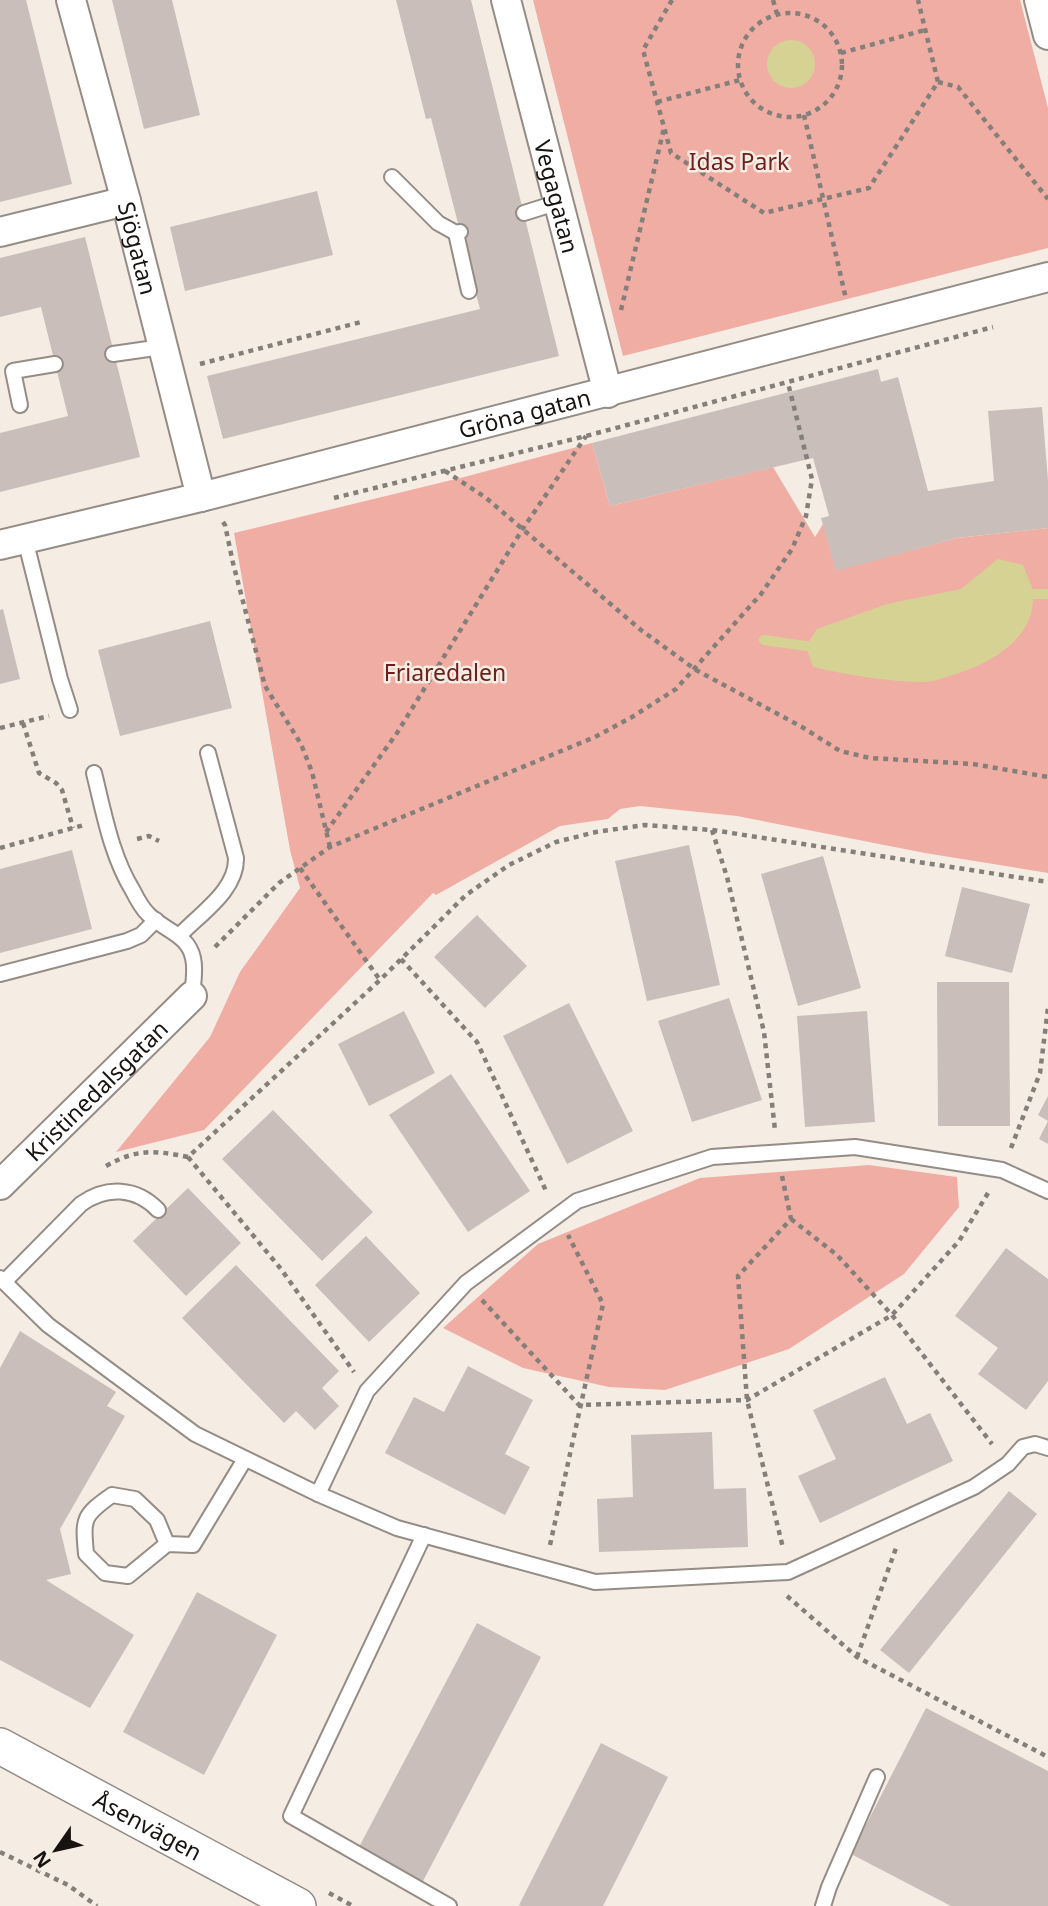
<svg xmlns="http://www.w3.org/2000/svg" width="1048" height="1906" viewBox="0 0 1048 1906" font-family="'Noto Sans',sans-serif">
	<rect width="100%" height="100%" fill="#f5ede4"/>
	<g fill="#f0ada4">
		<polygon points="533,0 1020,0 1048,108 1048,248 623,356"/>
		<polygon points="592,443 610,506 773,467 815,537 823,524 836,570 957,538 1048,528 1048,873 925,853 737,816 640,806 620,809 608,819 560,826 436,895 433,893 204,1130 116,1152 210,1037 240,972 300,888 290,850 234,533 468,476"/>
		<polygon points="869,1165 957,1177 959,1207 904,1274 789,1349 665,1390 609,1387 523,1368 443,1328 538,1244 700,1178"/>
	</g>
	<g fill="#d6d294">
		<circle cx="791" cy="64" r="24"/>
		<path d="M998 559 1023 565C1026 574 1033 586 1033 595 1035 642 984 667 946 677 939 679 932 682 925 682 887 682 849 675 813 667L806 646 817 629 887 604 961 589Z"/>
	</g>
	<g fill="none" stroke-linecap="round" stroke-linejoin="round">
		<g stroke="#d6d294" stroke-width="10">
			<polyline points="1033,594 1048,594"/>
			<polyline points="764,640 806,646"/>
		</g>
	</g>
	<g fill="#c9beb9">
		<polygon points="0,0 26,0 72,184 0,202"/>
		<polygon points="112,0 172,0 200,115 144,129"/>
		<polygon points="396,0 471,0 559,356 223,439 207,376 480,309 431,118 426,119"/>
		<polygon points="317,191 333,255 185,291 170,227"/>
		<polygon points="85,237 140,457 0,492 0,433 68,416 41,307 0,317 0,258"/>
		<polygon points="878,369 881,382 898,377 928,491 994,481 988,411 1042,407 1048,480 1048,528 957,538 836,571 821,518 829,516 813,458 610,506 592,443"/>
		<polygon points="3,609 20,679 0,684 0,610"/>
		<polygon points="210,621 232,708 120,736 98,650"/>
		<polygon points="689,845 720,985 647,1001 615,861"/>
		<polygon points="72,850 92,929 0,953 0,869"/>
		<polygon points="823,856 861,988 798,1006 761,874"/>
		<polygon points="962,887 1030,904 1012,973 945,956"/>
		<polygon points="477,915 527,966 485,1008 434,957"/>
		<polygon points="937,982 1009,982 1010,1126 938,1126"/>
		<polygon points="729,998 762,1100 692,1122 658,1021"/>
		<polygon points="569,1003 633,1131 567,1164 503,1036"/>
		<polygon points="404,1011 435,1073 369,1106 338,1044"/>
		<polygon points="867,1011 875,1122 805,1127 797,1016"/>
		<polygon points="451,1074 530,1191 468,1232 389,1115"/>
		<polygon points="1048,1096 1048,1121 1038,1115"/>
		<polygon points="273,1110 373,1212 322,1261 222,1159"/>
		<polygon points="1048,1121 1048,1144 1039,1139"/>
		<polygon points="188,1188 241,1243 186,1296 133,1241"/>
		<polygon points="366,1236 420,1293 369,1342 315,1285"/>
		<polygon points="1006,1248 1048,1279 1048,1381 1026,1410 978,1374 998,1348 955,1316"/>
		<polygon points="236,1265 339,1371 322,1388 339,1406 315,1430 296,1411 284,1423 182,1318"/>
		<polygon points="20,1331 116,1392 107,1406 125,1416 60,1529 71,1574 46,1580 134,1635 90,1708 0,1660 0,1368"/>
		<polygon points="468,1366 533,1400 505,1454 530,1467 505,1515 385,1453 414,1397 444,1412"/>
		<polygon points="885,1377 907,1424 930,1413 953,1461 820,1523 798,1476 836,1459 813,1410"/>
		<polygon points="712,1432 714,1489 746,1488 748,1547 599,1552 597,1499 633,1497 631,1435"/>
		<polygon points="1009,1491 1037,1514 909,1673 880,1650"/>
		<polygon points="197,1592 277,1635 204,1775 123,1732"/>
		<polygon points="477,1623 541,1657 422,1883 358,1849"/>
		<polygon points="926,1708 1048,1771 1048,1906 951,1906 851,1854"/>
		<polygon points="601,1743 668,1777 603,1906 521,1906 519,1905"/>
	</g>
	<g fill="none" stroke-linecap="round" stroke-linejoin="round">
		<g stroke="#948c85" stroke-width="18">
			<g id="service">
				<polyline points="392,177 438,223 456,233"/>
				<polyline points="524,213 559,202"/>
				<polyline points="460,232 456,233 469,291"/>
				<polyline points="113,354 162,347"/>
				<polyline points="20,405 13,371 55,364"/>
				<polyline points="25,539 60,679 70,710"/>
				<path d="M94 773C104 813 111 855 133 891 137 899 142 908 148 914 163 930 188 934 193 958 196 970 193 984 192 996"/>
				<path d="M180 935C201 913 237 890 236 858L208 753"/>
				<polyline points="0,974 127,941 141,935 156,920"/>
				<polyline points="0,1278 48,1325 195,1434 318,1494 397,1528 595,1582 788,1572 974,1487 1008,1464 1023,1447 1035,1444 1048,1448"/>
				<path d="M4 1282 81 1204C106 1186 136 1187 158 1210"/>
				<polyline points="318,1494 367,1391 466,1283 577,1201 712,1157 855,1147 1002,1170 1048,1191"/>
				<polyline points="424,1535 291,1816 449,1906"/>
				<path d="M167 1544 157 1520 135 1499 112 1495C82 1516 83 1519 86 1554L105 1573 128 1576 167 1544 193 1545 245 1459"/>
				<polyline points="823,1906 829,1887 877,1777"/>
			</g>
		</g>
		<g stroke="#948c85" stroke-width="32">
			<g id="minor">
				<path id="s1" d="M71 0 126 201 201 497"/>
				<path id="s2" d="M506 0 608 393"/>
				<polyline points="1039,0 1048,35"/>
				<polyline points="0,232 126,201"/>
				<path id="s3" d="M0 545 201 497 1048 277"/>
				<path id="s4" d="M0 1185 192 996"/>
			</g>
		</g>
		<g stroke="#948c85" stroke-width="38">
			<g id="tertiary">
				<path id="s5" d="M0 1746 298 1906"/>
			</g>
		</g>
		<g stroke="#847f79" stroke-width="4.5" stroke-dasharray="5 5" stroke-linecap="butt">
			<polyline points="672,0 643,50 671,153 764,213 869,188 938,82 918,0"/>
			<polyline points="773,0 777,14"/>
			<circle cx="790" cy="65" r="52"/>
			<polyline points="841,53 925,30"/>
			<polyline points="938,82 958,87 1048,199"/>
			<polyline points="657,102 740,80"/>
			<polyline points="804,115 846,299"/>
			<polyline points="621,310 664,128"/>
			<polyline points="200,364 361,322"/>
			<polyline points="445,471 485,497 641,630 696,670 802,727 840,751 870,758 973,764 1048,777"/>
			<polyline points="334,498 586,436 993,327"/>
			<polyline points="223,522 225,525 233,563 265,686 301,744 312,772 330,847"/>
			<polyline points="23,723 39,773 56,783 62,790 73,828"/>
			<polyline points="0,728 49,716"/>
			<polyline points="712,830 727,877 764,1032 775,1130"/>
			<polyline points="326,832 397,733 522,530 586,436"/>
			<polyline points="137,839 149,836 159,841"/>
			<polyline points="0,848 84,825"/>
			<polyline points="300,868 380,980"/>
			<polyline points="215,947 279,883 330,847 595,737 632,717 676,689 761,594 792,549 806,516 812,479 788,383"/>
			<polyline points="401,959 477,1042 547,1193"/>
			<polyline points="1011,1148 1040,1073 1048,1008"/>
			<polyline points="188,1157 281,1269 354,1372"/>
			<path d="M106 1166C136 1149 154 1150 188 1157L380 980 466 895 509 865 556 842 596 832 645 825 712 830 1048 882"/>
			<polyline points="782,1176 791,1219 738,1276 747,1400 783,1548"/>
			<polyline points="791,1219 837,1255 892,1315 992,1444"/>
			<polyline points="482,1300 579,1405 747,1400 892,1315 959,1241 988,1193"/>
			<polyline points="550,1545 603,1304 568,1235"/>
			<polyline points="787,1596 857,1657 1048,1757"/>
			<polyline points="857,1657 896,1548"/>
			<polyline points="0,1852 68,1885 97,1906"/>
			<polyline points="329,1893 353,1906"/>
		</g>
		<use href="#service" stroke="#fff" stroke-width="14"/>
		<use href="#minor" stroke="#fff" stroke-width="28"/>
		<use href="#tertiary" stroke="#fff" stroke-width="35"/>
	</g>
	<g text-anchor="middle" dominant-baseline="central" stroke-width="5" stroke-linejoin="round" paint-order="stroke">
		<g font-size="23" fill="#6c1f1b" stroke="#f5ede4">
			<text x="739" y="161">Idas Park</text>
			<text x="445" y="672">Friaredalen</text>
		</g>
		<g font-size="23" fill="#161310" stroke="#f5ede4">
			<text stroke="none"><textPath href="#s2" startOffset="203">Vegagatan</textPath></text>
			<text stroke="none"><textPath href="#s1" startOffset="257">Sjögatan</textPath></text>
			<text stroke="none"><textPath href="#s3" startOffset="541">Gröna gatan</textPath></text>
			<text stroke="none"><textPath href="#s4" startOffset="135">Kristinedalsgatan</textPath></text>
			<text stroke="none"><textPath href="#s5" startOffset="168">Åsenvägen</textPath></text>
		</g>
	</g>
	<g transform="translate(56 1850) rotate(236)" stroke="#f5ede4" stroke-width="5" paint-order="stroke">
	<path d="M0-5L12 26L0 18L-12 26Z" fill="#161310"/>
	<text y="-10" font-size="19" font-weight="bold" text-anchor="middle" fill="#161310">N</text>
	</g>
</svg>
